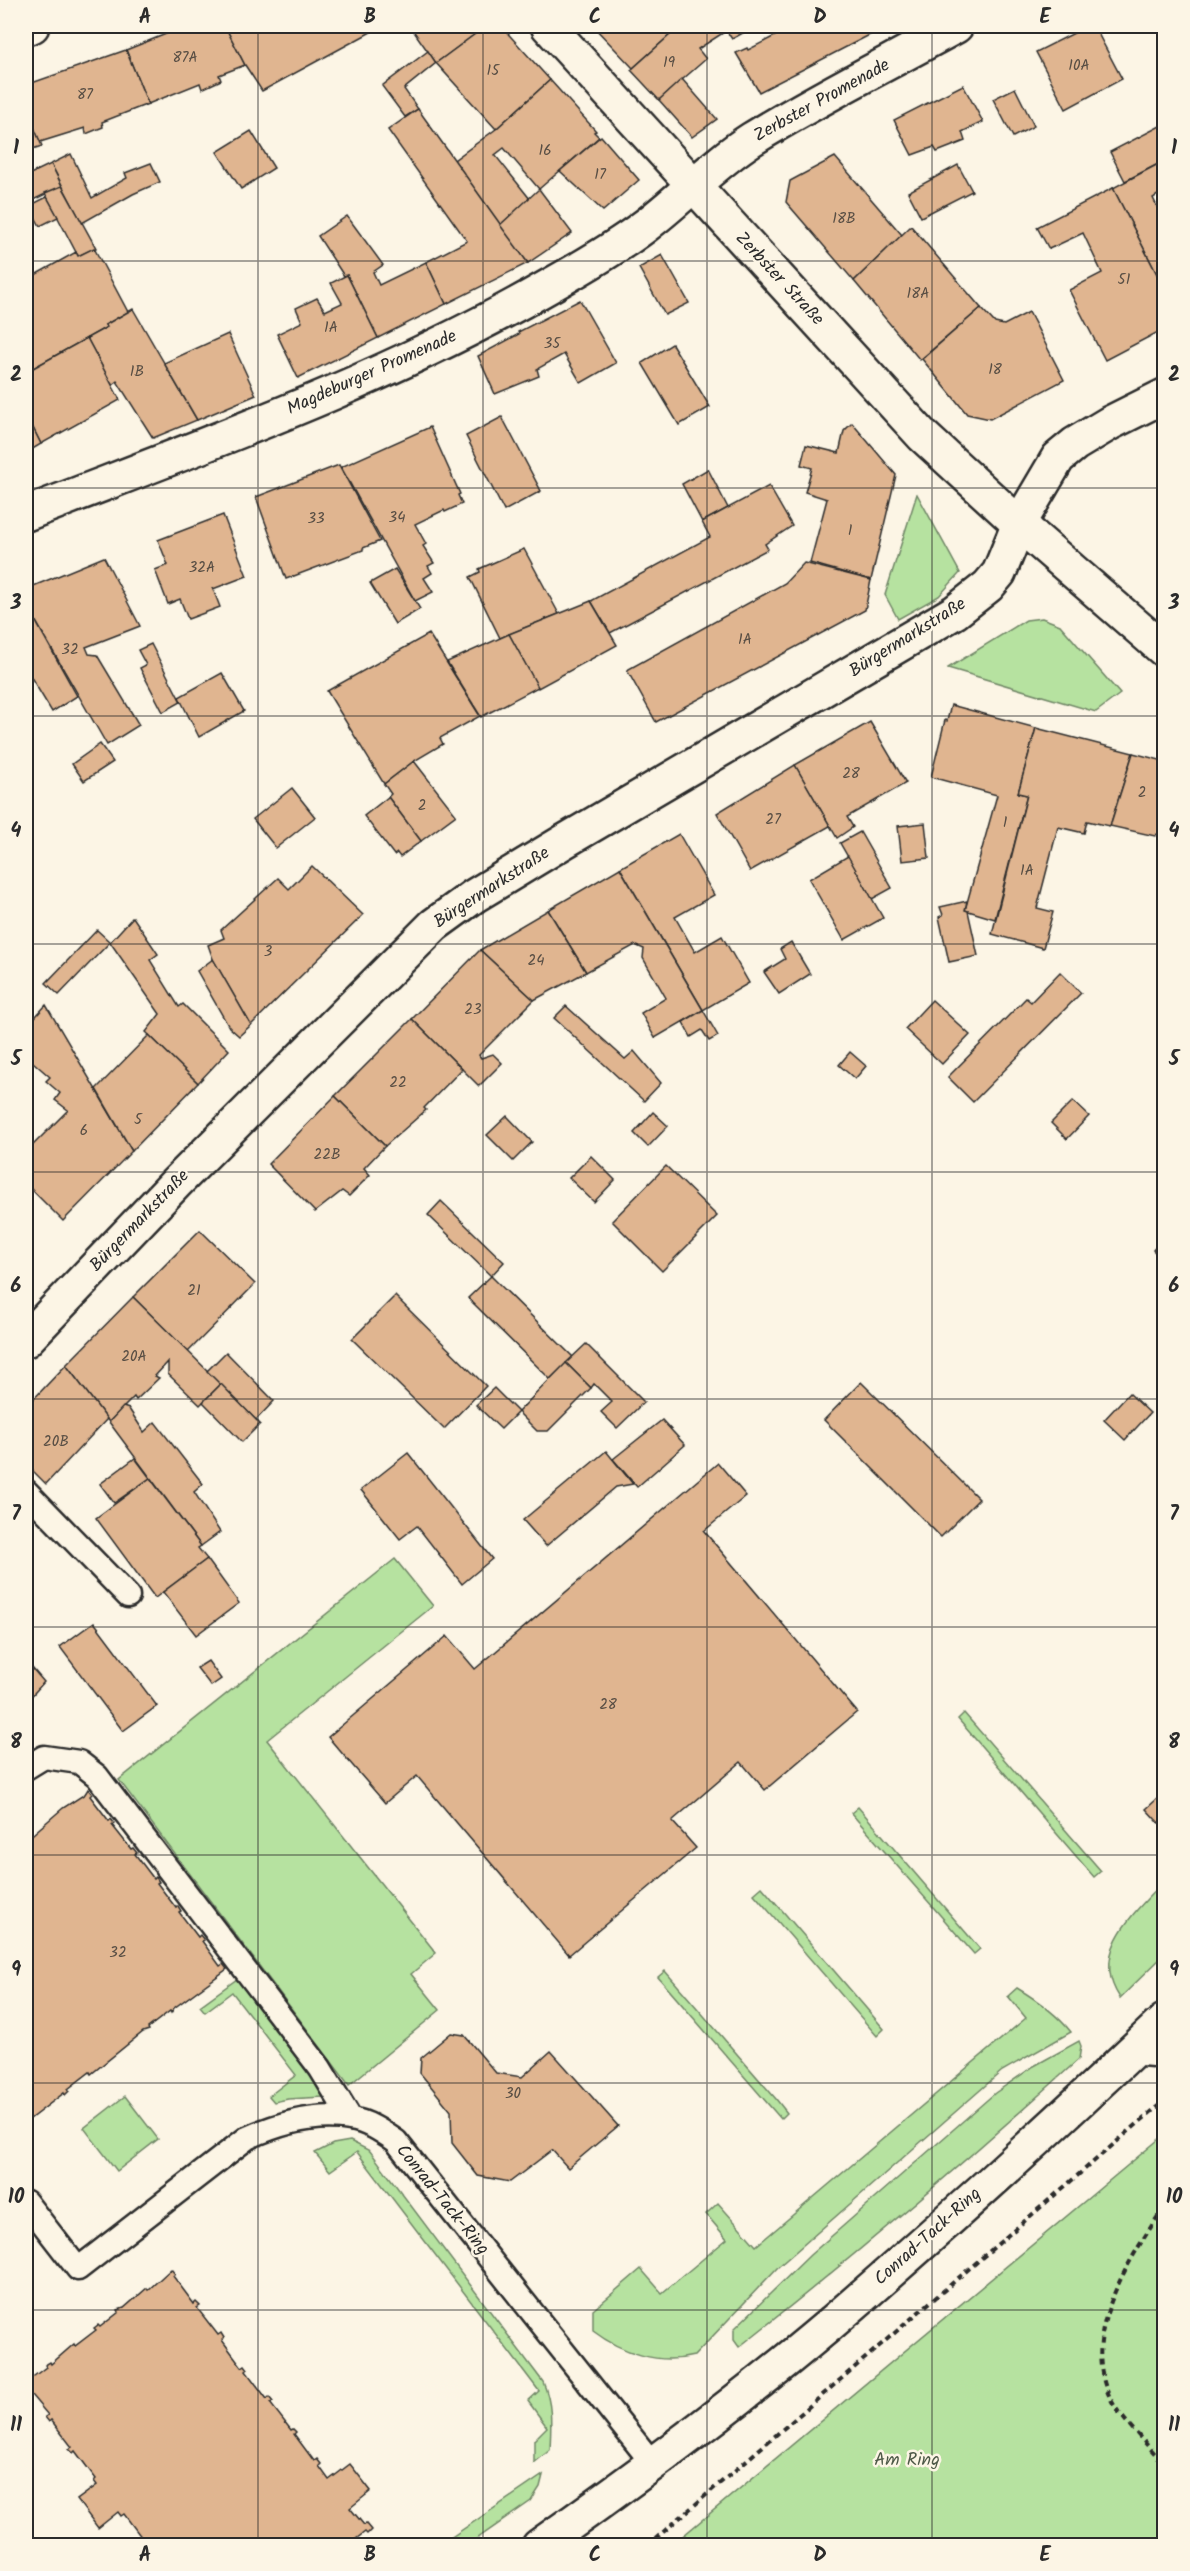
<svg xmlns="http://www.w3.org/2000/svg" width="1190" height="2571" viewBox="0 0 1190 2571" font-family="Kalam,sans-serif">
	<rect width="100%" height="100%" fill="#fcf5e5"/>
	<filter id="ink" filterUnits="userSpaceOnUse"><feTurbulence type="fractalNoise" baseFrequency=".0167" numOctaves="2"/><feDisplacementMap in="SourceGraphic" scale="12" xChannelSelector="R" yChannelSelector="G"/><feConvolveMatrix kernelMatrix="1 2 1 2 8 2 1 2 1" color-interpolation-filters="sRGB"/></filter>
	<g filter="url(#ink)">
		<g fill="#b6e2a0" stroke="#708666" stroke-width="1.5">
			<polygon points="917,494 960,573 939,596 898,619 885,595"/>
			<polygon points="1042,618 1060,625 1120,694 1096,712 948,668 1026,620"/>
			<polygon points="395,1559 433,1606 267,1740 436,1953 411,1974 440,2010 349,2085 119,1780"/>
			<polygon points="964,1713 1101,1871 1094,1877 958,1719"/>
			<polygon points="858,1807 980,1949 974,1954 851,1813"/>
			<path d="M1164 1881V1955L1120 1998C1089 1952 1134 1913 1164 1881Z"/>
			<polygon points="762,1887 884,2029 877,2036 754,1894"/>
			<polygon points="665,1971 776,2099 787,2113 781,2119 658,1977"/>
			<polygon points="237,1979 323,2093 323,2097 288,2099 274,2102 269,2096 296,2075 232,1992 205,2012 200,2006"/>
			<path d="M1017 1988C1037 2000 1056 2013 1071 2032L1002 2071 778 2267 694 2356C659 2365 622 2353 593 2331V2310L641 2269 662 2293 727 2239 706 2214 718 2203 756 2246 1026 2018 1008 1996Z"/>
			<path d="M1079 2041 1081 2046 1079 2059C969 2159 856 2255 739 2347L734 2340V2329L810 2255 995 2093 1034 2066Z"/>
			<polygon points="125,2096 158,2139 117,2171 84,2128"/>
			<polygon points="1164,2135 1164,2545 672,2545"/>
			<path d="M350 2141 370 2151 543 2382C553 2405 551 2426 550 2450L534 2463V2440L547 2427 528 2401 539 2391 357 2152 330 2171 315 2153 333 2144Z"/>
			<polygon points="543,2475 540,2487 531,2501 468,2545 440,2545"/>
		</g>
		<g fill="#e0b590" stroke="#2b2b2b" stroke-width="1.5">
			<polygon points="186,26 225,26 245,65 219,75 221,80 202,89 200,83 148,104 126,50"/>
			<polygon points="225,26 382,26 262,91 245,65"/>
			<polygon points="410,26 486,26 436,63"/>
			<polygon points="486,26 501,26 550,80 496,129 436,63"/>
			<polygon points="593,26 680,26 633,68"/>
			<polygon points="680,26 723,26 726,31 698,49 706,59 659,100 631,70"/>
			<polygon points="723,26 747,26 750,29 732,39"/>
			<polygon points="794,26 887,26 759,92 736,53 747,48 748,50"/>
			<polygon points="1088,26 1094,26 1122,79 1066,109 1036,52"/>
			<polygon points="126,50 148,104 102,122 103,127 86,134 85,128 40,142 26,109 26,85"/>
			<polygon points="428,51 436,63 404,89 418,109 405,117 382,86"/>
			<polygon points="682,79 717,119 692,137 659,100"/>
			<polygon points="550,80 596,131 594,132 599,137 539,189 504,148 495,155 530,199 500,225 454,160 496,129"/>
			<polygon points="963,85 983,122 962,132 965,141 937,152 934,147 912,155 894,120"/>
			<polygon points="1015,88 1034,126 1013,137 993,99"/>
			<polygon points="26,109 42,146 26,151"/>
			<polygon points="418,109 528,263 446,304 426,262 467,241 388,130"/>
			<polygon points="1164,124 1164,161 1125,181 1110,152"/>
			<polygon points="251,131 274,168 241,189 217,152"/>
			<polygon points="601,136 639,180 603,211 560,171"/>
			<polygon points="71,154 92,198 127,178 125,173 151,163 160,182 133,194 82,223 51,164"/>
			<polygon points="835,157 902,235 854,281 786,202 790,181"/>
			<polygon points="1164,161 1164,191 1153,198 1164,221 1164,288 1113,188"/>
			<polygon points="51,164 62,186 27,203 26,176"/>
			<polygon points="958,165 972,191 921,217 908,192"/>
			<polygon points="62,186 96,248 78,256 45,193"/>
			<polygon points="1113,188 1164,288 1164,329 1105,360 1069,290 1102,273 1083,233 1049,249 1037,227"/>
			<polygon points="539,189 572,233 528,263 500,225"/>
			<polygon points="47,197 58,217 40,226 29,206"/>
			<polygon points="347,216 383,265 373,272 379,285 426,262 446,304 378,338 347,275 344,276 318,236"/>
			<polygon points="911,226 981,308 920,360 854,281"/>
			<polygon points="94,248 128,312 105,325 107,327 26,372 26,280 76,252 78,256"/>
			<polygon points="662,255 689,303 665,315 639,268"/>
			<polygon points="347,275 378,338 298,378 277,334 302,322 296,308 317,298 325,311 342,303 331,283"/>
			<polygon points="580,300 616,363 581,383 564,354 537,369 539,376 495,394 478,356 519,334 518,332"/>
			<polygon points="981,308 995,323 1004,325 1029,312 1064,380 990,419 967,414 922,359"/>
			<polygon points="133,309 197,420 153,438 117,381 112,385 87,338 107,327 105,325"/>
			<polygon points="228,334 256,395 197,420 164,363"/>
			<polygon points="87,338 120,400 41,444 26,414 26,372"/>
			<polygon points="672,344 710,407 679,425 642,363"/>
			<polygon points="26,414 41,444 26,453"/>
			<polygon points="502,417 541,491 504,511 466,436"/>
			<polygon points="852,423 896,475 871,580 810,563 827,499 805,492 812,468 801,465 806,445 839,453 844,431"/>
			<polygon points="430,427 460,494 458,495 462,504 445,512 444,510 415,524 426,544 423,546 434,563 428,566 432,573 424,578 433,592 415,601 341,467"/>
			<polygon points="339,465 380,541 363,548 363,550 286,579 256,497"/>
			<polygon points="708,469 728,508 702,522 682,484"/>
			<polygon points="769,486 792,526 765,544 768,549 610,633 591,601 710,537 702,522"/>
			<polygon points="223,515 247,576 213,589 220,607 188,619 180,599 168,604 155,570 168,565 158,540"/>
			<polygon points="524,549 559,614 500,638 470,577 480,572 479,569"/>
			<polygon points="104,557 140,626 86,647 89,654 97,655 139,725 107,745 26,604 26,589"/>
			<polygon points="804,563 871,580 865,610 656,722 627,670 785,583"/>
			<polygon points="395,569 420,609 395,624 370,583"/>
			<polygon points="591,601 617,645 538,688 509,634"/>
			<polygon points="26,604 77,696 52,712 26,669"/>
			<polygon points="429,634 480,716 440,738 443,744 414,761 384,784 327,691"/>
			<polygon points="509,634 538,687 481,717 447,662"/>
			<polygon points="151,644 181,702 163,712 140,668 146,665 138,650"/>
			<polygon points="222,673 244,711 199,737 179,697"/>
			<polygon points="951,705 1036,728 1018,793 1027,795 995,919 965,910 997,795 931,777 945,720 947,721"/>
			<polygon points="870,722 906,783 847,817 853,827 837,838 795,765"/>
			<polygon points="1036,728 1133,753 1110,826 1087,821 1084,833 1058,827 1037,908 1053,912 1043,948 992,934 1027,795 1018,793"/>
			<polygon points="100,744 113,762 84,781 72,764"/>
			<polygon points="1133,753 1164,761 1164,841 1157,834 1155,836 1110,826"/>
			<polygon points="414,761 456,815 421,841 388,797 391,794 384,784"/>
			<polygon points="795,765 830,826 750,871 717,813"/>
			<polygon points="292,788 315,817 276,848 253,819"/>
			<polygon points="388,797 421,841 400,857 397,853 394,855 364,816"/>
			<polygon points="925,823 929,858 902,861 898,826"/>
			<polygon points="860,832 892,888 872,899 840,843"/>
			<polygon points="679,834 714,895 675,917 695,952 722,936 749,983 703,1010 620,868"/>
			<polygon points="848,856 883,918 844,940 809,879"/>
			<polygon points="312,866 363,915 251,1025 213,959 208,945 224,938 221,930 278,878 289,889"/>
			<polygon points="620,868 703,1010 655,1038 641,1013 666,998 643,958 644,949 635,945 586,972 548,910"/>
			<polygon points="967,901 965,910 968,911 978,956 949,962 939,917 943,915 940,907"/>
			<polygon points="548,910 586,972 534,1000 480,950"/>
			<polygon points="133,917 158,954 150,960 179,1007 183,1004 229,1050 198,1083 146,1032 160,1014 110,942"/>
			<polygon points="97,930 110,942 59,995 46,983"/>
			<polygon points="791,942 810,974 779,994 764,972 785,959 780,949"/>
			<polygon points="480,950 534,1000 479,1055 481,1058 493,1054 502,1063 479,1086 412,1019"/>
			<polygon points="213,959 251,1025 239,1036 229,1027 197,971"/>
			<polygon points="1060,972 1081,993 973,1102 948,1077 1026,998 1031,1002"/>
			<polygon points="932,1000 970,1035 942,1064 905,1029"/>
			<polygon points="46,1005 132,1151 63,1221 26,1184 26,1152 68,1110 55,1100 60,1093 46,1081 50,1077 26,1056 26,1027"/>
			<polygon points="566,1006 625,1059 634,1051 661,1083 644,1101 554,1018"/>
			<polygon points="703,1010 718,1036 709,1041 702,1030 691,1037 683,1022"/>
			<polygon points="412,1019 462,1069 424,1108 426,1110 385,1146 335,1096"/>
			<polygon points="149,1035 198,1083 132,1151 96,1089"/>
			<polygon points="850,1052 866,1066 855,1079 839,1065"/>
			<polygon points="335,1096 385,1146 364,1168 370,1175 349,1196 342,1191 315,1212 268,1164"/>
			<polygon points="1073,1101 1089,1116 1067,1139 1051,1123"/>
			<polygon points="653,1112 668,1126 648,1147 634,1133"/>
			<polygon points="507,1116 532,1142 513,1161 487,1135"/>
			<polygon points="591,1156 615,1180 594,1202 569,1178"/>
			<polygon points="666,1166 717,1216 662,1271 612,1221"/>
			<polygon points="441,1201 504,1262 491,1276 428,1215"/>
			<polygon points="200,1230 255,1284 188,1352 133,1297"/>
			<polygon points="1164,1238 1164,1262 1153,1250"/>
			<polygon points="491,1276 573,1357 550,1379 468,1298"/>
			<polygon points="395,1296 486,1386 444,1429 352,1339"/>
			<polygon points="133,1297 221,1384 200,1405 168,1374 168,1362 155,1376 159,1378 136,1400 134,1397 109,1422 66,1365"/>
			<polygon points="586,1344 644,1402 617,1428 601,1412 612,1402 594,1384 591,1388 566,1363"/>
			<polygon points="226,1352 274,1401 256,1420 207,1371"/>
			<polygon points="566,1363 591,1388 548,1431 537,1431 518,1412"/>
			<polygon points="66,1365 107,1419 46,1484 26,1464 26,1407"/>
			<polygon points="861,1382 979,1499 941,1537 824,1420"/>
			<polygon points="221,1384 260,1424 242,1442 203,1402"/>
			<polygon points="494,1388 518,1412 501,1429 476,1405"/>
			<polygon points="1129,1393 1150,1413 1125,1440 1104,1420"/>
			<polygon points="123,1407 129,1409 144,1432 155,1422 203,1484 194,1492 220,1532 201,1546 109,1422"/>
			<polygon points="662,1420 685,1445 637,1487 613,1459"/>
			<polygon points="606,1451 633,1484 616,1487 546,1546 523,1520"/>
			<polygon points="408,1453 492,1559 462,1584 417,1526 400,1539 361,1490"/>
			<polygon points="135,1458 150,1478 114,1503 100,1484"/>
			<polygon points="718,1463 746,1496 704,1531 857,1712 765,1790 741,1762 672,1821 696,1848 569,1955 417,1776 385,1803 328,1737 447,1636 475,1669"/>
			<polygon points="150,1478 201,1546 198,1548 207,1559 155,1598 96,1518"/>
			<polygon points="207,1559 239,1603 196,1635 163,1592"/>
			<polygon points="94,1622 157,1706 123,1731 60,1647"/>
			<polygon points="26,1661 44,1682 26,1702"/>
			<polygon points="208,1661 221,1679 211,1686 197,1668"/>
			<polygon points="88,1789 92,1794 90,1796 109,1821 111,1819 114,1823 112,1825 131,1849 133,1848 137,1853 135,1854 154,1879 156,1877 159,1882 157,1883 176,1908 178,1906 181,1911 179,1912 198,1937 200,1935 204,1940 202,1941 220,1966 223,1964 227,1969 174,2008 171,2013 170,2011 148,2028 149,2030 143,2032 91,2074 90,2072 68,2089 69,2091 65,2095 64,2093 26,2122 26,1840 63,1808 85,1794"/>
			<polygon points="1158,1798 1164,1805 1164,1817 1159,1823 1146,1809"/>
			<polygon points="451,2033 464,2035 496,2073 522,2077 551,2051 618,2126 568,2168 552,2150 510,2182 478,2176 452,2143 451,2111 420,2073 421,2058"/>
			<polygon points="171,2269 175,2274 173,2276 194,2304 196,2302 200,2306 197,2308 218,2335 221,2333 224,2338 222,2340 242,2367 245,2365 248,2369 246,2371 267,2399 269,2397 273,2402 270,2403 291,2430 293,2429 296,2432 294,2434 314,2461 317,2459 321,2464 319,2466 329,2480 350,2464 371,2491 350,2508 364,2525 366,2524 371,2530 367,2534 365,2532 347,2546 143,2546 145,2542 124,2514 121,2516 118,2512 98,2528 77,2500 97,2485 94,2481 96,2479 75,2451 73,2453 69,2449 72,2447 51,2420 49,2422 45,2417 48,2415 26,2389 26,2382 46,2367 45,2365 50,2362 51,2364 74,2344 75,2346 96,2330 94,2328 98,2325 100,2327 119,2312 118,2310 124,2308 147,2288 148,2290"/>
		</g>
		<g fill="none" stroke-linecap="round" stroke-linejoin="round">
			<g stroke="#2b2b2b" stroke-width="27">
				<g id="service">
					<polyline points="26,1491 128,1596"/>
					<polyline points="26,1768 44,1757 79,1762 97,1776 320,2068 351,2119"/>
					<polyline points="1131,2053 1164,2056"/>
					<path d="M26 2202 78 2269 247 2138C278 2124 315 2113 350 2119 367 2121 383 2132 396 2141L653 2464"/>
				</g>
			</g>
			<g stroke="#2b2b2b" stroke-width="38">
				<g id="minor">
					<polyline points="26,28 32,26"/>
					<path d="M26 514C203 445 385 381 551 285 583 267 616 248 645 226 682 198 713 164 752 139 818 98 889 63 956 26"/>
					<polyline points="26,1340 176,1183 434,925 474,896 565,841 955,612 988,586 999,573 1019,524 1058,458 1075,444 1110,423 1164,396"/>
				</g>
			</g>
			<g stroke="#2b2b2b" stroke-width="38">
				<polyline id="tertiary" points="548,26 923,436 1019,524 1164,650"/>
			</g>
			<g stroke="#2b2b2b" stroke-width="38">
				<path id="primary" d="M539 2546C638 2476 736 2404 828 2326 943 2227 1055 2125 1164 2021"/>
			</g>
			<g stroke="#2b2b2b" stroke-width="4" stroke-dasharray="6 4.5" stroke-linecap="butt">
				<path d="M1164 2207C1128 2262 1075 2339 1114 2405 1125 2423 1150 2447 1164 2464"/>
				<polyline points="647,2546 1164,2101"/>
			</g>
			<use href="#service" stroke="#fcf5e5" stroke-width="22"/>
			<use href="#minor" stroke="#fcf5e5" stroke-width="33"/>
			<use href="#tertiary" stroke="#fcf5e5" stroke-width="33"/>
			<use href="#primary" stroke="#fcf5e5" stroke-width="33"/>
		</g>
	</g>
	<path fill="none" stroke="#2b2b2b" stroke-width="1.5" stroke-opacity="0.55" d="M258 26V2546M483 26V2546M707 26V2546M932 26V2546M26 261H1164M26 488H1164M26 716H1164M26 944H1164M26 1172H1164M26 1399H1164M26 1627H1164M26 1855H1164M26 2083H1164M26 2310H1164"/>
	<g text-anchor="middle" dominant-baseline="central" stroke-width="5" stroke-linejoin="round" paint-order="stroke">
		<g font-size="15" fill="#584e44">
			<text x="185" y="58">87A</text>
			<text x="669" y="63">19</text>
			<text x="1079" y="66">10A</text>
			<text x="493" y="71">15</text>
			<text x="85" y="95">87</text>
			<text x="545" y="151">16</text>
			<text x="600" y="175">17</text>
			<text x="844" y="219">18B</text>
			<text x="1124" y="280">51</text>
			<text x="918" y="294">18A</text>
			<text x="331" y="328">1A</text>
			<text x="552" y="344">35</text>
			<text x="995" y="370">18</text>
			<text x="137" y="372">1B</text>
			<text x="397" y="518">34</text>
			<text x="316" y="519">33</text>
			<text x="850" y="531">1</text>
			<text x="202" y="568">32A</text>
			<text x="745" y="640">1A</text>
			<text x="70" y="650">32</text>
			<text x="851" y="774">28</text>
			<text x="1142" y="793">2</text>
			<text x="422" y="806">2</text>
			<text x="773" y="820">27</text>
			<text x="1005" y="823">1</text>
			<text x="1027" y="871">1A</text>
			<text x="268" y="952">3</text>
			<text x="536" y="961">24</text>
			<text x="473" y="1010">23</text>
			<text x="398" y="1083">22</text>
			<text x="138" y="1120">5</text>
			<text x="84" y="1131">6</text>
			<text x="327" y="1155">22B</text>
			<text x="194" y="1291">21</text>
			<text x="134" y="1357">20A</text>
			<text x="56" y="1442">20B</text>
			<text x="608" y="1705">28</text>
			<text x="118" y="1953">32</text>
			<text x="513" y="2094">30</text>
		</g>
		<g font-size="18" fill="#2b2b2b" stroke="#fcf5e5">
			<text transform="translate(822 101) rotate(-29)">Zerbster Promenade</text>
			<text transform="translate(779 279) rotate(47)">Zerbster Straße</text>
			<text transform="translate(372 373) rotate(-24)">Magdeburger Promenade</text>
			<text transform="translate(908 638) rotate(-32)">Bürgermarkstraße</text>
			<text transform="translate(492 888) rotate(-33)">Bürgermarkstraße</text>
			<text transform="translate(140 1221) rotate(-46)">Bürgermarkstraße</text>
			<text transform="translate(442 2200) rotate(51)">Conrad-Tack-Ring</text>
			<text transform="translate(928 2237) rotate(-42)">Conrad-Tack-Ring</text>
		</g>
		<g font-size="18" fill="#4e5948" stroke="#fcf5e5">
			<text x="907" y="2460">Am Ring</text>
		</g>
	</g>
	<rect width="1190" height="2571" fill="none" stroke="#fcf5e5" stroke-width="66"/>
	<rect x="33" y="33" width="1124" height="2505" fill="none" stroke="#2b2b2b" stroke-width="2"/>
	<g font-size="20" text-anchor="middle" font-weight="bold" fill="#2b2b2b">
		<text x="145" y="23">A</text>
		<text x="370" y="23">B</text>
		<text x="595" y="23">C</text>
		<text x="820" y="23">D</text>
		<text x="1045" y="23">E</text>
		<text x="16" y="154">1</text>
		<text x="1174" y="154">1</text>
		<text x="16" y="381">2</text>
		<text x="1174" y="381">2</text>
		<text x="16" y="609">3</text>
		<text x="1174" y="609">3</text>
		<text x="16" y="837">4</text>
		<text x="1174" y="837">4</text>
		<text x="16" y="1065">5</text>
		<text x="1174" y="1065">5</text>
		<text x="16" y="1292">6</text>
		<text x="1174" y="1292">6</text>
		<text x="16" y="1520">7</text>
		<text x="1174" y="1520">7</text>
		<text x="16" y="1748">8</text>
		<text x="1174" y="1748">8</text>
		<text x="16" y="1976">9</text>
		<text x="1174" y="1976">9</text>
		<text x="16" y="2203">10</text>
		<text x="1174" y="2203">10</text>
		<text x="16" y="2431">11</text>
		<text x="1174" y="2431">11</text>
		<text x="145" y="2561">A</text>
		<text x="370" y="2561">B</text>
		<text x="595" y="2561">C</text>
		<text x="820" y="2561">D</text>
		<text x="1045" y="2561">E</text>
	</g>
</svg>
